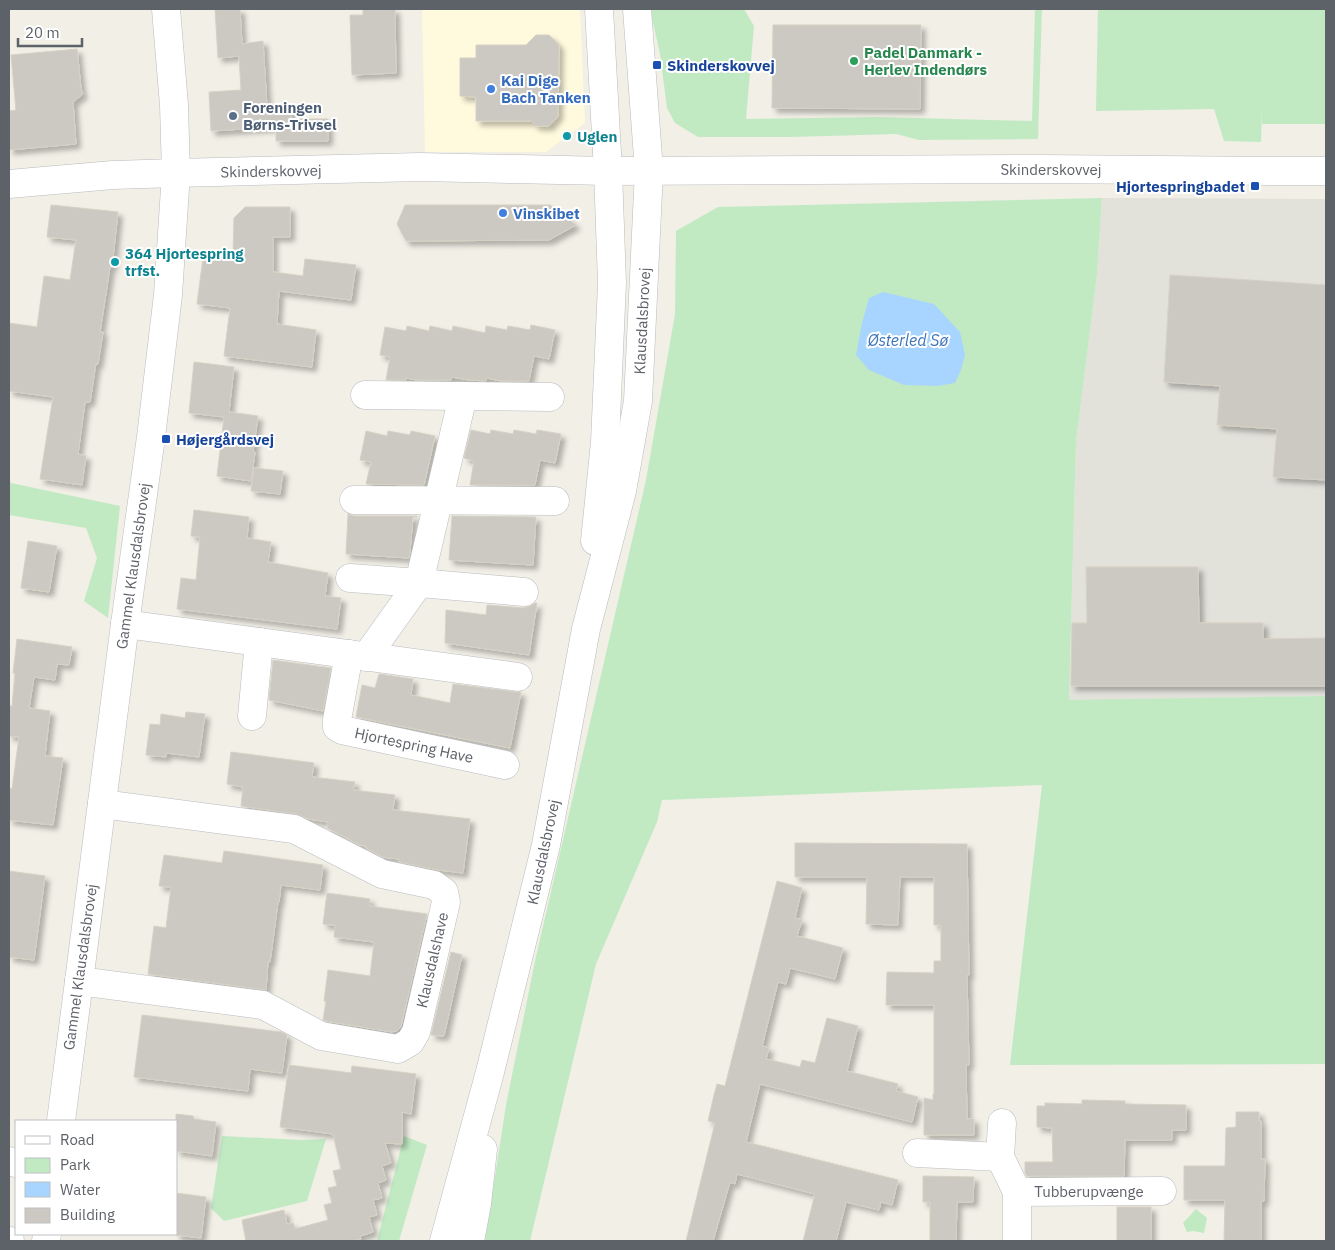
<svg xmlns="http://www.w3.org/2000/svg" width="1335" height="1250" viewBox="0 0 1335 1250" font-family="'IBM Plex Sans',sans-serif">
	<defs>
		<filter id="shadow"><feDropShadow dx="4.5" dy="4.5" stdDeviation="2.5" flood-color="#0004"/></filter>
	</defs>
	<rect width="100%" height="100%" fill="#f1efe6"/>
	<polygon fill="#fff9dd" points="422,9 580,9 585,123 546,152 425,152"/>
	<polygon fill="#e2e1da" points="1102,198 1326,199 1326,696 1069,701 1076,442 1097,275"/>
	<g fill="#c1eac3">
		<polygon points="650,9 744,9 754,26 746,119 878,117 1032,121 1035,9 1042,9 1038,139 919,140 896,134 791,137 698,137 675,123 667,108 660,54"/>
		<polygon points="1098,9 1326,9 1326,124 1262,124 1262,107 1261,142 1224,141 1214,109 1096,111"/>
		<polygon points="1102,198 1097,275 1076,442 1069,700 1326,696 1326,1064 1010,1065 1042,785 662,800 657,822 596,964 530,1241 485,1241 506,1105 535,961 646,480 675,314 676,231 718,207"/>
		<polygon points="9,479 11,483 120,506 108,618 84,601 97,558 86,528 9,515"/>
		<polygon points="222,1136 301,1140 326,1139 307,1201 224,1221 211,1208"/>
		<polygon points="404,1136 427,1145 399,1241 377,1241"/>
		<polygon points="1196,1209 1207,1218 1204,1233 1193,1231 1187,1232 1183,1223"/>
	</g>
	<polygon fill="#a8d5ff" points="883,292 934,304 960,332 965,355 961,370 955,383 937,386 904,385 869,370 856,355 862,323 869,298"/>
	<g fill="#ccc9c3" stroke="#d6d1c4" filter="url(#shadow)">
		<polygon points="215,9 240,9 242,44 263,41 267,107 290,106 291,119 328,119 328,141 276,141 276,127 211,131 209,92 241,90 239,56 218,58"/>
		<polygon points="363,9 395,9 396,73 352,75 350,15 363,15"/>
		<polygon points="773,25 921,25 920,109 772,108"/>
		<polygon points="536,35 549,35 559,45 558,116 549,126 536,126 531,121 476,121 476,97 460,96 460,58 476,58 476,45 526,45"/>
		<polygon points="77,49 81,89 83,94 73,102 76,144 9,150 9,111 16,110 11,55"/>
		<polygon points="51,205 118,212 112,267 110,267 100,332 103,332 98,364 96,363 90,402 85,402 78,454 86,456 82,485 40,479 53,397 9,391 9,323 37,327 44,276 70,280 76,240 47,237"/>
		<polygon points="405,205 550,205 576,225 549,240 406,241 397,224"/>
		<polygon points="245,207 290,207 290,237 273,237 273,272 303,276 305,259 356,265 351,300 279,291 277,324 316,330 312,367 224,356 230,308 197,304 204,250 233,253 234,218"/>
		<polygon points="1170,275 1326,285 1326,480 1273,477 1277,429 1217,425 1220,386 1164,382"/>
		<polygon points="531,325 555,330 549,359 534,356 529,381 501,381 487,378 486,381 469,380 452,377 451,380 417,380 406,378 406,380 386,380 390,357 380,355 385,327 406,331 407,326 429,331 430,326 452,331 453,326 485,333 486,326 507,330 508,326 530,330"/>
		<polygon points="194,362 234,367 229,412 258,416 253,452 255,452 251,481 217,476 224,417 189,413"/>
		<polygon points="471,430 490,434 491,430 513,434 514,430 536,434 537,430 561,434 555,463 540,460 535,485 470,485 474,461 464,458"/>
		<polygon points="366,431 387,436 388,431 410,435 411,431 435,436 424,485 366,484 371,462 360,460"/>
		<polygon points="254,468 283,471 280,494 251,491"/>
		<polygon points="194,510 249,517 247,538 271,542 268,562 328,573 325,596 341,598 337,629 177,609 181,578 196,580 200,537 191,536"/>
		<polygon points="348,514 354,516 417,516 417,517 413,517 410,551 409,558 346,554"/>
		<polygon points="452,516 536,517 533,565 449,560"/>
		<polygon points="28,541 57,546 49,592 21,588"/>
		<polygon points="1086,567 1198,567 1199,623 1263,623 1263,639 1326,638 1326,686 1071,686 1072,623 1087,623"/>
		<polygon points="535,603 537,603 529,655 445,643 446,610 486,615 487,605 523,608 530,606"/>
		<polygon points="17,639 72,647 69,665 57,664 55,680 34,677 29,708 50,711 45,756 63,758 53,825 9,820 9,788 12,789 19,737 9,736 9,706 12,706 15,673 13,673"/>
		<polygon points="273,660 331,668 323,711 269,700"/>
		<polygon points="379,674 413,679 411,695 450,703 453,684 516,692 521,692 510,748 356,717 362,685 375,688"/>
		<polygon points="186,712 205,714 199,757 166,753 166,757 146,755 150,724 160,725 161,714 185,718"/>
		<polygon points="231,752 314,763 312,777 355,782 353,790 395,795 393,810 470,819 463,873 439,870 399,862 399,859 383,857 366,848 366,846 360,845 327,828 328,822 309,819 296,814 241,806 243,787 227,784"/>
		<polygon points="795,843 967,844 969,975 967,975 969,1065 966,1065 967,1119 974,1119 974,1135 924,1135 924,1098 933,1100 933,1094 934,1094 934,1005 886,1005 887,972 934,973 934,961 941,961 941,925 934,925 934,877 900,877 898,925 866,924 867,877 795,877"/>
		<polygon points="224,851 323,865 320,890 281,885 279,902 278,902 270,962 268,962 266,990 148,974 154,926 166,928 171,887 159,886 164,855 222,863"/>
		<polygon points="9,871 45,876 34,960 9,957"/>
		<polygon points="777,881 802,888 795,918 802,920 797,936 843,948 835,979 790,968 786,984 778,982 762,1046 769,1048 766,1059 800,1067 802,1060 815,1063 827,1018 858,1026 847,1071 898,1084 896,1091 918,1097 912,1122 760,1084 746,1142 898,1180 892,1205 881,1202 879,1210 846,1202 836,1241 803,1241 815,1194 737,1174 735,1184 730,1182 713,1241 686,1241 715,1123 708,1121 714,1095 717,1084 725,1086"/>
		<polygon points="327,893 370,899 369,906 427,914 401,1026 397,1031 394,1031 393,1032 326,1021 323,1020 326,1001 324,1001 328,970 370,976 374,942 334,937 335,925 323,924"/>
		<polygon points="451,952 462,955 444,1036 431,1035"/>
		<polygon points="142,1015 281,1032 287,1035 282,1073 250,1069 248,1091 134,1077"/>
		<polygon points="289,1065 351,1073 352,1066 416,1074 411,1114 402,1112 402,1144 385,1143 391,1163 382,1166 386,1180 378,1183 382,1198 373,1200 377,1215 369,1217 373,1232 360,1236 361,1239 350,1241 246,1241 242,1220 284,1210 287,1224 293,1223 295,1229 328,1220 324,1205 332,1203 328,1188 337,1186 333,1171 341,1169 333,1134 280,1127"/>
		<polygon points="1082,1100 1125,1101 1125,1104 1186,1105 1186,1130 1172,1130 1172,1140 1125,1140 1124,1176 1027,1176 1025,1173 1025,1162 1053,1162 1052,1128 1037,1127 1037,1106 1045,1106 1045,1103 1082,1104"/>
		<polygon points="1236,1112 1259,1112 1259,1121 1261,1121 1261,1159 1265,1159 1264,1201 1261,1201 1261,1241 1224,1241 1225,1200 1184,1200 1184,1166 1225,1166 1226,1128 1236,1127"/>
		<polygon points="176,1114 193,1116 194,1119 216,1122 212,1156 176,1151"/>
		<polygon points="923,1176 974,1177 973,1202 957,1202 956,1241 930,1241 930,1202 923,1202"/>
		<polygon points="176,1193 206,1197 201,1238 176,1235"/>
		<rect x="1117" y="1207" width="34" height="34"/>
	</g>
	<g fill="none" stroke-linecap="round" stroke-linejoin="round">
		<g stroke="#b9bbc0" stroke-width="29">
			<g id="minor">
				<polyline points="9,184 113,175 176,173 420,167 608,171 1042,169 1278,171 1326,171"/>
				<polyline points="365,395 550,397"/>
				<polyline points="354,500 555,501"/>
				<polyline points="595,541 605,442 612,283 608,171 599,9"/>
				<polyline points="350,578 419,583 524,592"/>
				<polyline points="125,624 518,677"/>
				<polyline points="349,654 337,720 337,727 342,730 505,765"/>
				<polyline points="366,657 419,583 463,396"/>
				<polyline points="252,716 259,642"/>
				<polyline points="79,981 263,1005 321,1036 398,1049 410,1042 416,1032 446,902 444,892 434,885 382,874 294,829 102,804"/>
				<polyline points="61,1121 125,624 151,437 168,295 176,173 174,105 166,9"/>
				<polyline points="1002,1123 1000,1157 1017,1192 1017,1241"/>
				<polyline points="917,1153 1000,1157"/>
				<polyline points="9,1161 16,1163"/>
				<polyline points="1017,1192 1162,1191"/>
				<polyline points="9,1241 10,1241"/>
				<polyline points="46,1241 47,1234"/>
				<polyline points="444,1241 490,1072 546,845 586,629 622,491 638,401 649,171 637,9"/>
				<polyline points="470,1241 477,1204 483,1149"/>
			</g>
		</g>
		<use href="#minor" stroke="#fff" stroke-width="28"/>
	</g>
	<circle fill="#2e9e5b" stroke="#fff" stroke-width="2" cx="854" cy="61" r="5"/>
	<g fill="#1a4fb4" stroke="#fff" stroke-width="2">
		<rect x="652" y="60" width="10" height="10" rx="2.5"/>
		<rect x="1250" y="181" width="10" height="10" rx="2.5"/>
		<rect x="161" y="434" width="10" height="10" rx="2.5"/>
	</g>
	<g fill="#3f7fe0" stroke="#fff" stroke-width="2">
		<circle cx="491" cy="89" r="5"/>
		<circle cx="503" cy="213" r="5"/>
	</g>
	<circle fill="#5c6f8a" stroke="#fff" stroke-width="2" cx="233" cy="116" r="5"/>
	<g fill="#0f9aa8" stroke="#fff" stroke-width="2">
		<circle cx="567" cy="136" r="5"/>
		<circle cx="115" cy="262" r="5"/>
	</g>
	<g text-anchor="middle" dominant-baseline="central" stroke-width="4" stroke-linejoin="round" paint-order="stroke">
		<g font-size="15" font-weight="bold" fill="#27864d" stroke="#fff" text-anchor="start">
			<text x="864" y="52">Padel Danmark -<tspan x="864" dy="17">Herlev Indendørs</tspan></text>
		</g>
		<g font-size="15" font-weight="bold" fill="#164399" stroke="#fff" text-anchor="start">
			<text x="667" y="65">Skinderskovvej</text>
			<text x="1245" y="186" text-anchor="end">Hjortespringbadet</text>
			<text x="176" y="439">Højergårdsvej</text>
		</g>
		<g font-size="15" font-weight="bold" fill="#366cbe" stroke="#fff" text-anchor="start">
			<text x="501" y="80">Kai Dige<tspan x="501" dy="17">Bach Tanken</tspan></text>
			<text x="513" y="213">Vinskibet</text>
		</g>
		<g font-size="15" font-weight="bold" fill="#4e5e75" stroke="#fff" text-anchor="start">
			<text x="243" y="107">Foreningen<tspan x="243" dy="17">Børns-Trivsel</tspan></text>
		</g>
		<g font-size="15" font-weight="bold" fill="#0d838f" stroke="#fff" text-anchor="start">
			<text x="577" y="136">Uglen</text>
			<text x="125" y="253">364 Hjortespring<tspan x="125" dy="17">trfst.</tspan></text>
		</g>
		<g font-size="15" fill="#5d6168" stroke="#fff">
			<text x="1051" y="169">Skinderskovvej</text>
			<text transform="translate(271 171) rotate(-1)">Skinderskovvej</text>
			<text transform="translate(642 321) rotate(-87)">Klausdalsbrovej</text>
			<text transform="translate(133 566) rotate(-82)">Gammel Klausdalsbrovej</text>
			<text transform="translate(414 745) rotate(12)">Hjortespring Have</text>
			<text transform="translate(543 852) rotate(-78)">Klausdalsbrovej</text>
			<text transform="translate(432 960) rotate(-77)">Klausdalshave</text>
			<text transform="translate(80 967) rotate(-82)">Gammel Klausdalsbrovej</text>
			<text x="1089" y="1191">Tubberupvænge</text>
		</g>
		<g font-size="16" font-style="italic" fill="#3c74b9" stroke="#fff">
			<text x="908" y="340">Østerled Sø</text>
		</g>
	</g>
	<rect width="1335" height="1250" fill="none" stroke="#5d6168" stroke-width="20"/>
	<rect x="15" y="1120" width="162" height="115" fill="#ffffff" stroke="#bec0c3"/>
	<rect x="25" y="1136" width="25" height="8" fill="#ffffff" stroke="#bec0c3"/>
	<text x="60" y="1145" font-size="15" fill="#5d6168">Road</text>
	<rect x="25" y="1158" width="25" height="15" fill="#c1eac3" stroke="#bec0c3"/>
	<text x="60" y="1170" font-size="15" fill="#5d6168">Park</text>
	<rect x="25" y="1182" width="25" height="15" fill="#a8d5ff" stroke="#bec0c3"/>
	<text x="60" y="1195" font-size="15" fill="#5d6168">Water</text>
	<rect x="25" y="1208" width="25" height="15" fill="#ccc9c3" stroke="#bec0c3"/>
	<text x="60" y="1220" font-size="15" fill="#5d6168">Building</text>
	<path d="M18 38v8h64v-8" fill="none" stroke="#5d6168" stroke-width="2.5"/>
	<text x="25" y="38" font-size="15" fill="#5d6168" stroke="#ffffff" stroke-width="4" paint-order="stroke">20 m</text>
</svg>
